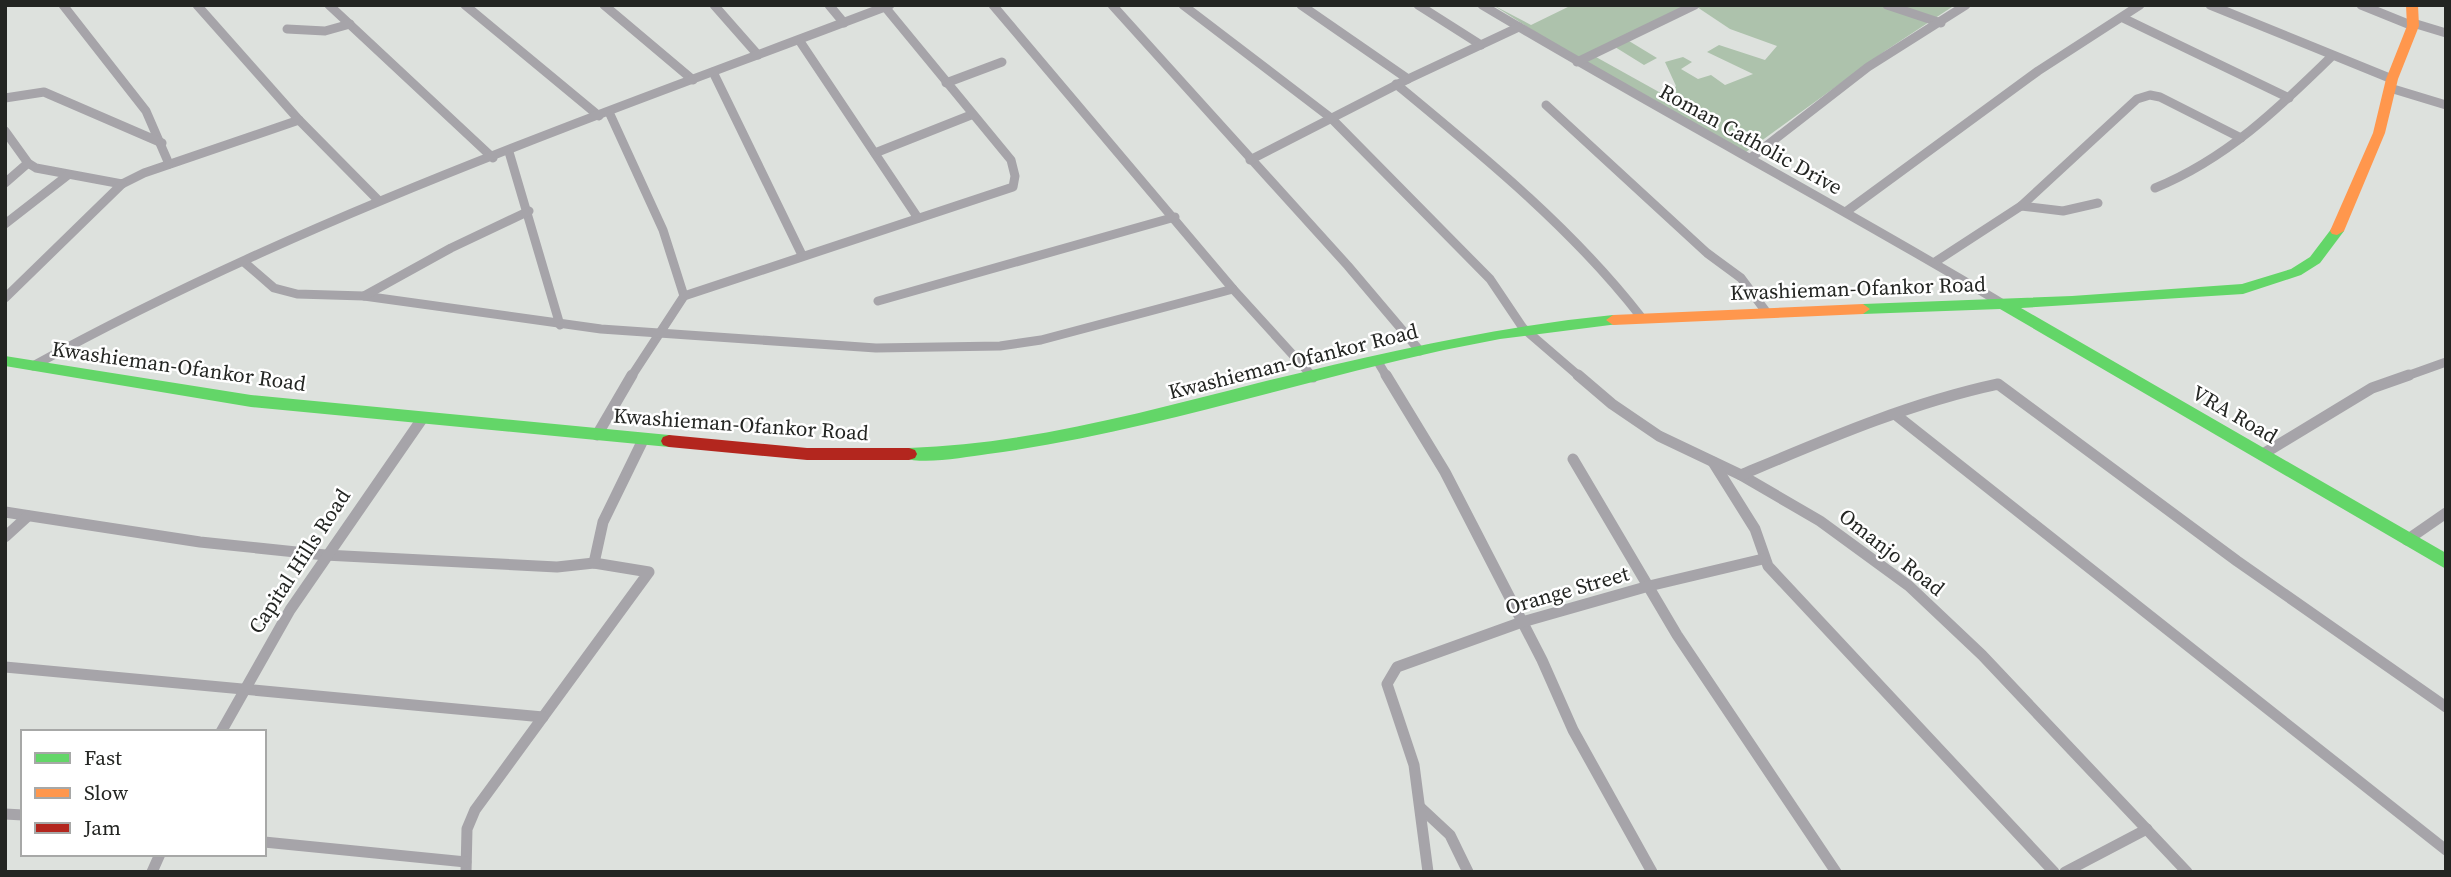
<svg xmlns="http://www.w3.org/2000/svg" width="2451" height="877" viewBox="0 0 2451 877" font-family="'Source Serif 4',serif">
	<rect width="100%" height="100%" fill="#dde1dd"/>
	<path fill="#adc2ac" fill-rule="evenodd" d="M1493 5 1531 25 1572 5H1955L1885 51 1746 152 1586 64ZM1697 7 1730 29 1777 46 1765 60 1719 45 1707 52 1753 74 1725 85 1711 75 1698 79 1681 69 1692 62 1683 57 1665 62 1676 86 1668 97 1596 57 1615 47 1644 65 1657 58 1629 41Z"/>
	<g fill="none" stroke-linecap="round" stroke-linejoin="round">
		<g stroke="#a6a4a9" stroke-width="9">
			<polyline points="63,5 146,111 169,164"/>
			<polyline points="197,5 299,120 378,200"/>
			<polyline points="329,5 493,158"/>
			<polyline points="465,5 599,116"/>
			<polyline points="604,5 693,80"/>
			<polyline points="714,5 758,55"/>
			<polyline points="829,5 844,23"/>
			<polyline points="993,5 1233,289 1313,377"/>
			<polyline points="1112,5 1348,266 1420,351"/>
			<polyline points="1183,5 1331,118 1490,279 1523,328 1580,377"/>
			<polyline points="1301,5 1408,79"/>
			<polyline points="1418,5 1481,45"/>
			<path d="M1482 5C1654 108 1831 201 2003 304"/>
			<polyline points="1887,5 1941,23"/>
			<polyline points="2210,5 2392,79"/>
			<polyline points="2361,5 2413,26"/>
			<polyline points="2123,18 2289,98"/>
			<polyline points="2413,23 2446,33"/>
			<polyline points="287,29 325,31 350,24"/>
			<polyline points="799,40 918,218"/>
			<polyline points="1577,62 1695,5"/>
			<polyline points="713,72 802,255"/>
			<polyline points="946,83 1002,62"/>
			<path d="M1396 84C1482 155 1572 228 1641 317"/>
			<polyline points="2390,88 2446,105"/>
			<polyline points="5,98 44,92 162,143"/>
			<polyline points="1546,105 1707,253 1741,278 1767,313"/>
			<polyline points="609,112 663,230 684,296 631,377"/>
			<polyline points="5,131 28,163 36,168 122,184 144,173 299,120"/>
			<polyline points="509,152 560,325"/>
			<polyline points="875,153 971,115"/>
			<polyline points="1752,157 1868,67 1966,5"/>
			<polyline points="1250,160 1408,79 1519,27"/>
			<polyline points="5,183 28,163"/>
			<path d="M2155 188C2226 159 2278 109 2332 56"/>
			<polyline points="2021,206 2063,211 2098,203"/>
			<polyline points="1847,211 2038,71 2140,5"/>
			<polyline points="5,224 68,175"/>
			<polyline points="244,262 274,288 297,294 364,296 601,329 876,348 1000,346 1041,340 1233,289"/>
			<polyline points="1935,262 2021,206 2137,99 2150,95 2160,97 2241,138"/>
			<polyline points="364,296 451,248 529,211"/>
			<polyline points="684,296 1013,187 1015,176 1011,160 885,7"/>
			<polyline points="5,298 122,184"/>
			<polyline points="878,301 1175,217"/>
			<polyline points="1378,362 1387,377"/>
			<path d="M33 366C305 216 601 115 890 5"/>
			<polyline points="2404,377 2446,362"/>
		</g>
		<g stroke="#a6a4a9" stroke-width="11">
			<polyline points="1311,375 1313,377"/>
			<polyline points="1386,375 1445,472 1542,660 1573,730 1652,872"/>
			<polyline points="1578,375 1612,404 1659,436 1741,475 1820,521 1909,586 1982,655 2187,872"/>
			<polyline points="1896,415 2446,850"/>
			<polyline points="597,435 632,375"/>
			<polyline points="2263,454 2372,388 2409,375"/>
			<polyline points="1573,459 1677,635 1836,872"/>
			<polyline points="1713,462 1755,529 1768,566 2054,872"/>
			<path d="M1741 475C1824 440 1909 403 1998 384L2237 561 2446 707"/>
			<polyline points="5,512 200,542 325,555 557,567 594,563 649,572 475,810 467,829 466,872"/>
			<polyline points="5,537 28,516"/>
			<polyline points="2407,540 2446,513"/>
			<polyline points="594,563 603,522 643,440"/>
			<polyline points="5,667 543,717"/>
			<polyline points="221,732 290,610 422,419"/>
			<polyline points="1421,808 1450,835 1468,872"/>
			<polyline points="5,814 23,815"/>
			<polyline points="264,842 466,862"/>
			<polyline points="152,872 160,854"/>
			<polyline points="1428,872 1414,765 1387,684 1397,667 1522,622 1649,586 1763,559"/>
			<polyline points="2065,872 2147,829"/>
		</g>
		<g fill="#63d668" fill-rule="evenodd">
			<polygon points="2337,227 2344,231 2320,263 2301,275 2243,294 2021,308 2446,553 2446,569 2000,309 1863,314 1856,309 1863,304 2072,296 2242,284 2291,269 2310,257 2332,228"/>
			<path d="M1613 315 1620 320 1618 324 1500 339 1444 350C1293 383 1141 434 988 454 965 457 925 465 903 458L901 454 903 450 909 448C1028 444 1144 412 1258 383 1376 354 1492 327 1613 315Z"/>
			<polygon points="5,356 251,395 669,435 675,437 677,441 675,445 669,447 251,407 5,366"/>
		</g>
		<g fill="#ff974d" fill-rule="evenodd">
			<polygon points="2406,5 2418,5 2419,26 2398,79 2385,133 2344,231 2337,235 2332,234 2330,231 2373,133 2386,79 2407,26"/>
			<polygon points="1863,304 1870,309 1863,314 1613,325 1606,320 1613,315"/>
		</g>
		<polygon fill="#b3261e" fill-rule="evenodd" points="669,435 807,448 909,448 915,450 917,454 915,458 909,460 807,460 669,447 663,445 661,441 663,437"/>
	</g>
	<g text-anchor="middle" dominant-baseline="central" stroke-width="5" stroke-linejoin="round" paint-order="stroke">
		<g font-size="21" fill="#232522" stroke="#fff">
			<text transform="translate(1751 139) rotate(29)">Roman Catholic Drive</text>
			<text transform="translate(1858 288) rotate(-2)">Kwashieman-Ofankor Road</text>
			<text transform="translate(1293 361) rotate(-14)">Kwashieman-Ofankor Road</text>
			<text transform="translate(179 366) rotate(8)">Kwashieman-Ofankor Road</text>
			<text transform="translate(2235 414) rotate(30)">VRA Road</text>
			<text transform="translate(741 424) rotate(4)">Kwashieman-Ofankor Road</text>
			<text transform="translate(1892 552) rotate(38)">Omanjo Road</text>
			<text transform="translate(299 561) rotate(-57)">Capital Hills Road</text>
			<text transform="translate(1567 590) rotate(-16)">Orange Street</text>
		</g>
	</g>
	<rect width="2451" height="877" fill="none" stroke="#232522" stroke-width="14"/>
	<rect x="21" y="730" width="245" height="126" fill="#ffffff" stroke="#a7a8a7" stroke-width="2"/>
	<rect x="35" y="753" width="35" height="10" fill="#63d668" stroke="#a7a8a7" stroke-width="2"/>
	<text x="84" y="765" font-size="21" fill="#232522">Fast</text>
	<rect x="35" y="788" width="35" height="10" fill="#ff974d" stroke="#a7a8a7" stroke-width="2"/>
	<text x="84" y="800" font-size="21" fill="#232522">Slow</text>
	<rect x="35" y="823" width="35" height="10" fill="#b3261e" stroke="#a7a8a7" stroke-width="2"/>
	<text x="84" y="835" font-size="21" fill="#232522">Jam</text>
</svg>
